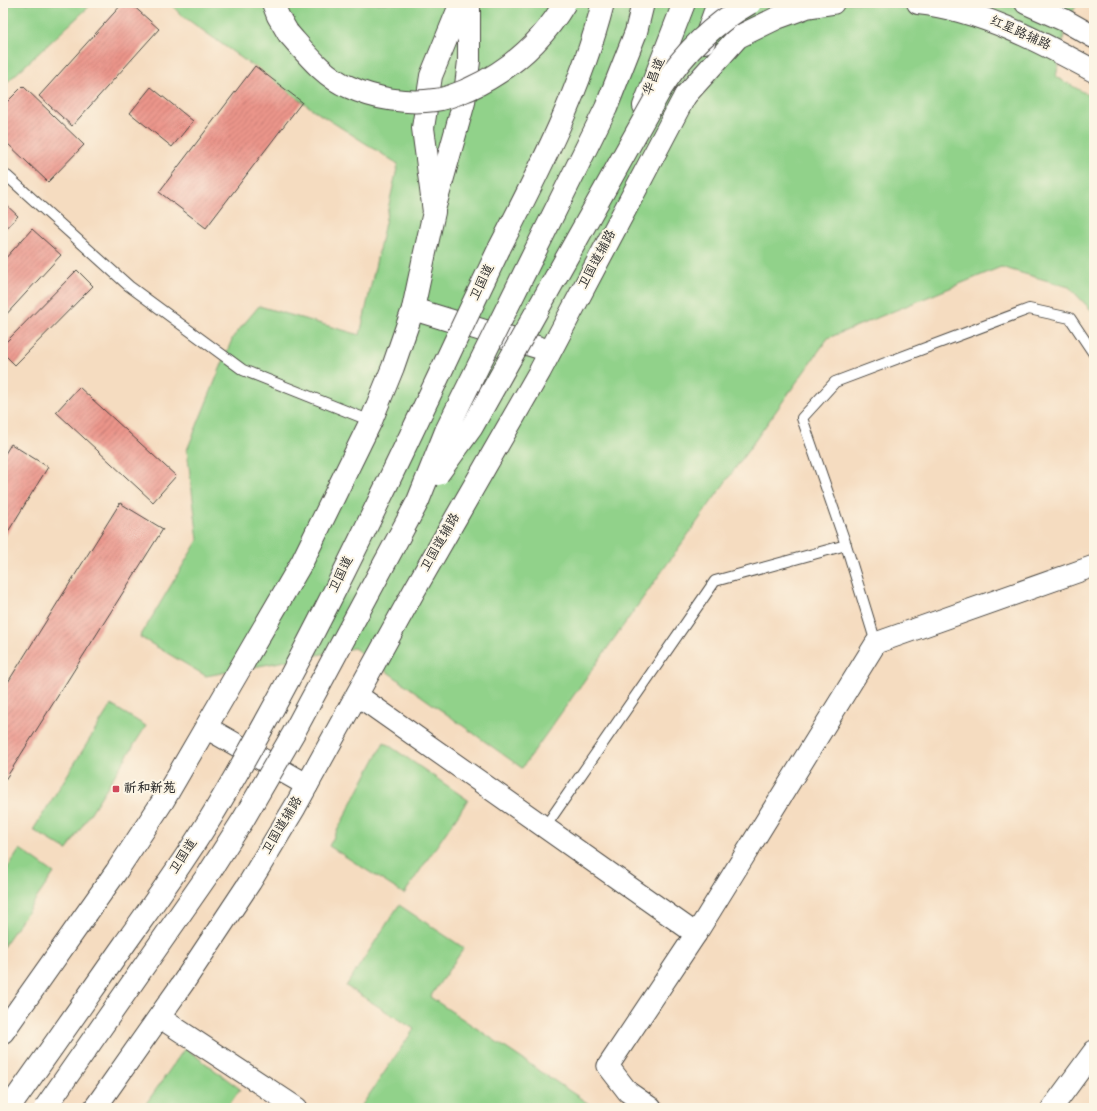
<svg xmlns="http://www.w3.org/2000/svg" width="1097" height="1111" viewBox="0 0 1097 1111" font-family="'Gochi Hand','LXGW WenKai TC',sans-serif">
	<defs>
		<pattern id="building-hatch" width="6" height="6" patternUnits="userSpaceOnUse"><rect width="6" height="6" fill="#eb948a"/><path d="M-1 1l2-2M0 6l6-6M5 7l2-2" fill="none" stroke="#bf7971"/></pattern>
	</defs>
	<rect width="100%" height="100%" fill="#fcf5e5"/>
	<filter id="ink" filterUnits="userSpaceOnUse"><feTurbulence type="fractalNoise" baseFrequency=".025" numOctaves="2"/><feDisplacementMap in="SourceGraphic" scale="8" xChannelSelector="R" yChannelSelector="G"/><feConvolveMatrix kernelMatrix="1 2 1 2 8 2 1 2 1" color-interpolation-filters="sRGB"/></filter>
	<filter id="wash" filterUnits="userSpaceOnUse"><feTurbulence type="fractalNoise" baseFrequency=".012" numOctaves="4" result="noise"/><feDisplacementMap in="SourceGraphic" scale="16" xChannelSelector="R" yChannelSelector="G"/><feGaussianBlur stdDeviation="0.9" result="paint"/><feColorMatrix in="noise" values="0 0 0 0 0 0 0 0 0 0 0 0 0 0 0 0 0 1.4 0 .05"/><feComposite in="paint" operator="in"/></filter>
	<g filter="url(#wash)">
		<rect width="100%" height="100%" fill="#f5dcc0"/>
		<g fill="#91d28a" stroke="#5e7e5a">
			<polygon points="3,3 93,3 3,86"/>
			<polygon points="170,3 1077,3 1065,29 1056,77 1094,98 1094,313 1069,287 1001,267 828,338 522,768 354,648 206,676 140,637 198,540 187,450 233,337 259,306 360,335 398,164 318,113 180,14"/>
			<polygon points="111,705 146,726 67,850 33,830"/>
			<polygon points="384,742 468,800 404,894 329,846"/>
			<polygon points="20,849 54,873 3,947 3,875"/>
			<polygon points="399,905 464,948 430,997 595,1108 360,1108 414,1029 346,986"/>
			<polygon points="185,1048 240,1089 227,1108 143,1108"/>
		</g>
		<g id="blocks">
			<g fill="url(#building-hatch)">
				<polygon points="123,3 130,3 159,29 72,126 39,96"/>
				<polygon points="255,66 302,102 206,228 159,192"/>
				<polygon points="23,86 84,145 48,182 7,143 3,147 3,106"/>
				<polygon points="151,87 193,121 172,147 130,113"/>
				<polygon points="3,202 18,216 3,232"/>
				<polygon points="32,229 61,255 3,318 3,261"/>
				<polygon points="77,270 93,286 15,365 3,353 3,345"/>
				<polygon points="79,387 176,476 153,502 56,412"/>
				<polygon points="11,444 48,467 3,540 3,457"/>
				<polygon points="120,503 163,529 3,783 3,690"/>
			</g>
		</g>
	</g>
	<g filter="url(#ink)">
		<use href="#blocks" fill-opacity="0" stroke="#494641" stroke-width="1"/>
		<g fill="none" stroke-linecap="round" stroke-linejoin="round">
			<g stroke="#494641" stroke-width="12">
				<g id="service">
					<polyline points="7,176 129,286 243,370 371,421"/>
					<polyline points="846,545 876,643"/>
					<polyline points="545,827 715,581 846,545 802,418 835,382 1029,309 1070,318 1094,354"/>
				</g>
			</g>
			<g stroke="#494641" stroke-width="23">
				<g id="minor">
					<polyline points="357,695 696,934 876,643 1094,566"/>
					<polyline points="159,1017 297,1108"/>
					<polyline points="651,1108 628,1092 608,1066 696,934"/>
					<polyline points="1052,1108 1094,1051"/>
				</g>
			</g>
			<g stroke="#494641" stroke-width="24">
				<g id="tertiary">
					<path d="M918 3C981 10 1039 41 1094 71"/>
					<polyline points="704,42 718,3"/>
					<polyline points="685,96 738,37 777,18 807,7 833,3"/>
				</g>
			</g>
			<g stroke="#494641" stroke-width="24">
				<g id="secondary">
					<polyline points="435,206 464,102 469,61 469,3"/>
					<polyline points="413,309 550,351"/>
					<polyline points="207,728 307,785"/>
					<polyline points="3,1032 116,872 163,801 302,562 371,421 393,367 413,309 424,257 434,212 423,128 431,76 461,3"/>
					<polyline points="95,1108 183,983 250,882 295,807 414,591 540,371 685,96"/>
				</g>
			</g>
			<g stroke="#494641" stroke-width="24">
				<polyline id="primary" points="273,3 278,16 288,33"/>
			</g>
			<g stroke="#494641" stroke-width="24">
				<g id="trunk">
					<polyline points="1026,3 1064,20 1094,37"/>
					<polyline points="644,106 684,3"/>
					<path d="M499 249C540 169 581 90 603 3"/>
				</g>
			</g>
			<use href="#service" stroke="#fff" stroke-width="10"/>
			<use href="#minor" stroke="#fff" stroke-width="21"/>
			<use href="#tertiary" stroke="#fff" stroke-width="22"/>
			<use href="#secondary" stroke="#fff" stroke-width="22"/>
			<use href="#primary" stroke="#fff" stroke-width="22"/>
			<use href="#trunk" stroke="#fff" stroke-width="22"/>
			<g stroke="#494641" stroke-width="24" stroke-linecap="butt">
				<path id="primary-bridge" d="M288 33C305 52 324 77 349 87 375 99 407 104 435 100 446 99 459 93 469 89 510 70 542 42 565 3"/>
			</g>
			<g stroke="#494641" stroke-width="24" stroke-linecap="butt">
				<g id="trunk-bridge">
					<path d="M438 474 472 427 662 87C685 51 713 24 750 3"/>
					<path d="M9 1108C48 1054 86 999 124 945 156 900 188 856 216 809 323 629 409 437 499 249"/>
					<polyline points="45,1108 209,873 243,820 293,734 418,501 446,431 606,108 636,32 643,3"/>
				</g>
			</g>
			<use href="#primary-bridge" stroke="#fff" stroke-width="22"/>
			<use href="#trunk-bridge" stroke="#fff" stroke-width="22"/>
		</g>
	</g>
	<rect fill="#d1495b" stroke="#fcf5e5" stroke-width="1.5" x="112" y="785" width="8" height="8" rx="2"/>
	<g text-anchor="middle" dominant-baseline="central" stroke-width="4" stroke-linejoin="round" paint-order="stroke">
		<g font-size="13" fill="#2b2b2b" stroke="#fcf5e5">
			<text transform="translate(1020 34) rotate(24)">红星路辅路</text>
			<text transform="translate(655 77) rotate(-69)">华昌道</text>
			<text transform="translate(598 260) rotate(-62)">卫国道辅路</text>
			<text transform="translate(483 283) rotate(-64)">卫国道</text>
			<text transform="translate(441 543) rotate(-60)">卫国道辅路</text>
			<text transform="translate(342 575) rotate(-64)">卫国道</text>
			<text transform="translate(283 826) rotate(-59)">卫国道辅路</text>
			<text transform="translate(184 857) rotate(-57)">卫国道</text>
		</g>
		<g font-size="13" font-weight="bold" fill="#2b2b2b" stroke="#fcf5e5" text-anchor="start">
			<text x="124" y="789">祈和新苑</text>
		</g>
	</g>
	<rect width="1097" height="1111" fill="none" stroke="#fcf5e5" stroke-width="16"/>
</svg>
